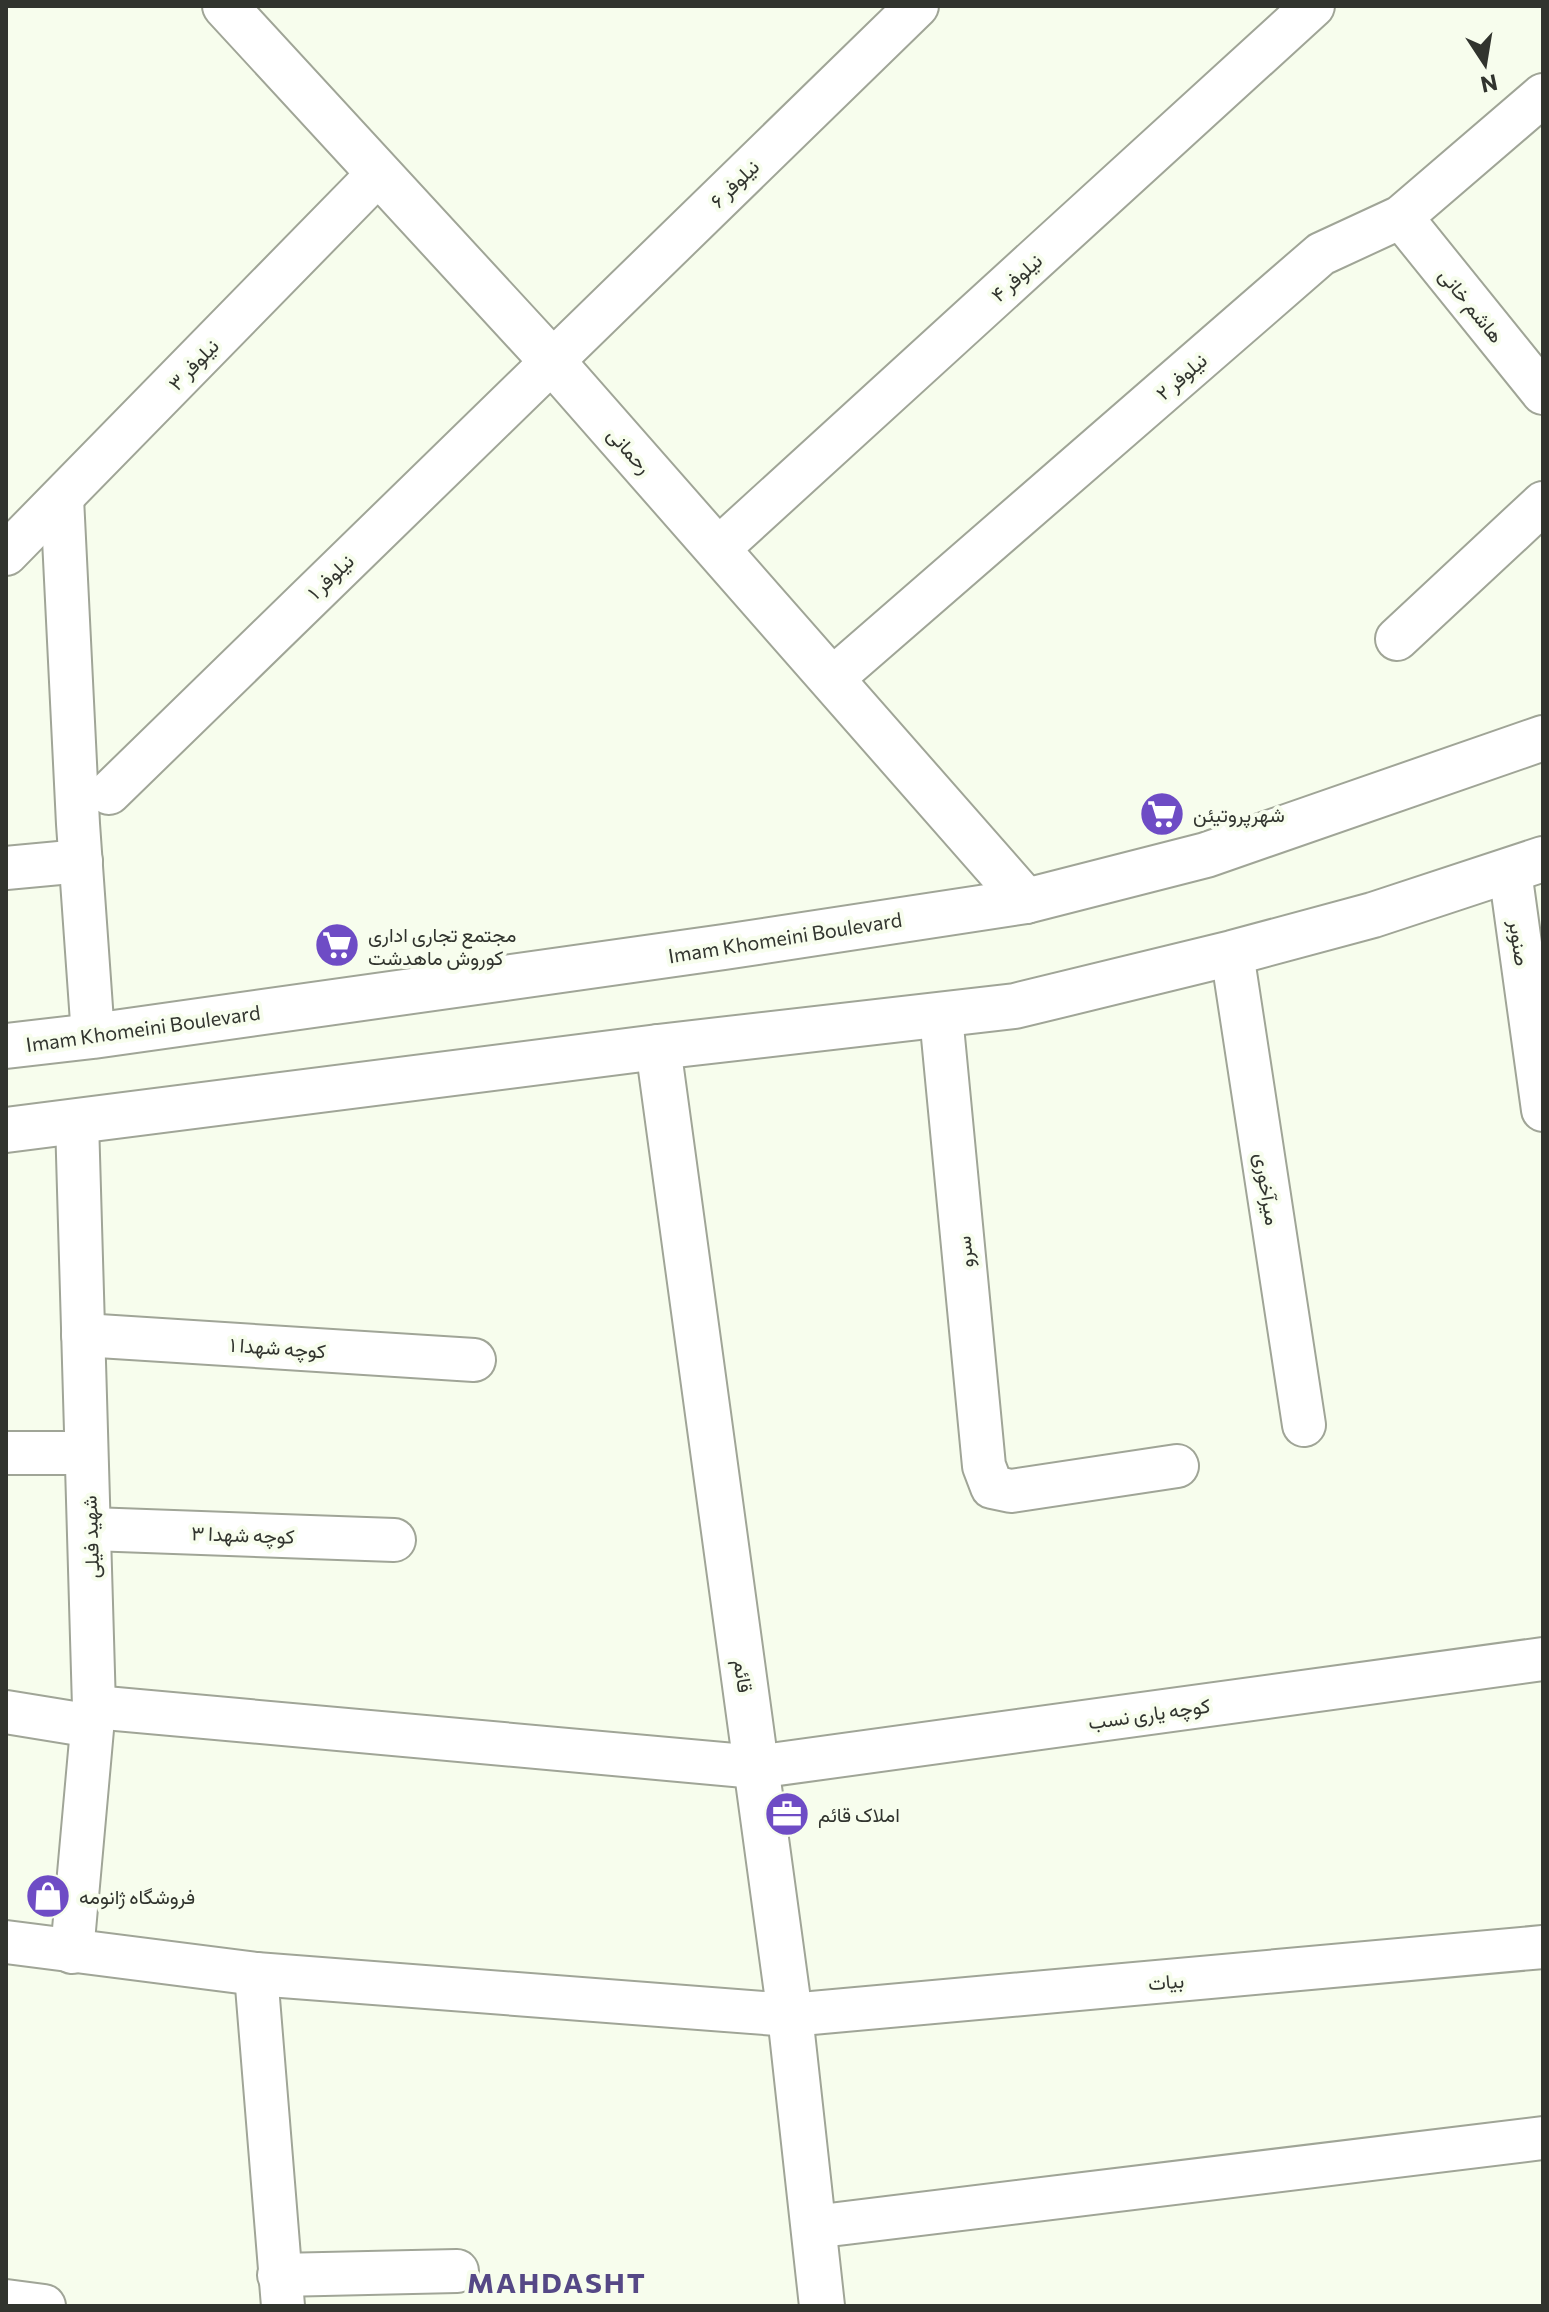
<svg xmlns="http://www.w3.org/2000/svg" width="1549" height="2312" viewBox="0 0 1549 2312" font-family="Commissioner,Vazirmatn,sans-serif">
	<rect width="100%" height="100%" fill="#f7fded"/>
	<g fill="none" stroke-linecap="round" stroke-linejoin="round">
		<g stroke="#a0a597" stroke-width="46">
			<g id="street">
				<polyline points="1401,217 1543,393"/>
				<polyline points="62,498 78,824 93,1036"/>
				<polyline points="718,549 1313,6"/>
				<polyline points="6,554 379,173"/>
				<polyline points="1397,639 1543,503"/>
				<polyline points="833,678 1321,254 1401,217 1543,95"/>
				<polyline points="109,793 917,6"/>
				<polyline points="6,868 81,861"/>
				<polyline points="1510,871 1543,1110"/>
				<polyline points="1232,953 1304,1425"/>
				<polyline points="941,1016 984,1466 992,1487 1011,1491 1177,1466"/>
				<polyline points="83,1335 474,1360"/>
				<polyline points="6,1453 86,1453"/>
				<polyline points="91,1529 394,1540"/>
				<polyline points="94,1707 756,1767 1543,1659"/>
				<polyline points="6,1712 92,1726"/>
				<polyline points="6,1942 256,1974 790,2015 1543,1947"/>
				<polyline points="72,1952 94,1707 77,1121"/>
				<polyline points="256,1974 283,2306"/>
				<polyline points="813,2227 1543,2138"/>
				<polyline points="279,2275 457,2271"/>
				<polyline points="6,2301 44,2306"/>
			</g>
		</g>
		<g stroke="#a0a597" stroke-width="48">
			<g id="secondary">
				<polyline points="225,6 551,360 1026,901"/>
				<polyline points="658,1047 790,2015 822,2306"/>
			</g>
		</g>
		<g stroke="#a0a597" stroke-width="48">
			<g id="primary">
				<polyline points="6,1046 93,1036 724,947 1026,901 1206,855 1543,738"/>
				<polyline points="6,1130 658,1047 1015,1006 1232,953 1373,915 1543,859"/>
			</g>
		</g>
		<use href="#street" stroke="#fff" stroke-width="42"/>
		<use href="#secondary" stroke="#fff" stroke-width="44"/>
		<use href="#primary" stroke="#fff" stroke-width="44"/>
	</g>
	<defs>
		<g id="supermarket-disc" transform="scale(2.3)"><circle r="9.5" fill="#6e4cc5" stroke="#f7fded"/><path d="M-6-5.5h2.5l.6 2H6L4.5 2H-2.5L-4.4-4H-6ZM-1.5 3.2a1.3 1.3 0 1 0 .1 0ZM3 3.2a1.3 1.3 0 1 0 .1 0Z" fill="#fff"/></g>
		<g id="office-disc" transform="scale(2.3)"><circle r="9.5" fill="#6e4cc5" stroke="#f7fded"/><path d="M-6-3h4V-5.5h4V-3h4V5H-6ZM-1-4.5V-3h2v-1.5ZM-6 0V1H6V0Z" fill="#fff"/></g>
		<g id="shop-disc" transform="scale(2.3)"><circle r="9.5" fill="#6e4cc5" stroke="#f7fded"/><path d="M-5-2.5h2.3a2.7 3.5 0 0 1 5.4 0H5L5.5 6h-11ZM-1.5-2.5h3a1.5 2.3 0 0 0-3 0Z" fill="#fff"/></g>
	</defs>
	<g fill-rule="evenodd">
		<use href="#supermarket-disc" x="1162" y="814"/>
		<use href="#supermarket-disc" x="337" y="945"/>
		<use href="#office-disc" x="787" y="1814"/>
		<use href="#shop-disc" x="48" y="1896"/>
	</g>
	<g text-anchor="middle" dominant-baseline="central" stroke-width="8" stroke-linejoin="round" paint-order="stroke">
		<g font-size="20" fill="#31342e" stroke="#f7fded">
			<text transform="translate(734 183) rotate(-44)">نیلوفر ۶</text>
			<text transform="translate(1016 277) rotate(-42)">نیلوفر ۴</text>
			<text transform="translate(1472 305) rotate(51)">هاشم خانی</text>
			<text transform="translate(193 364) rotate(-46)">نیلوفر ۳</text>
			<text transform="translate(1181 376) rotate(-41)">نیلوفر ۲</text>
			<text transform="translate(630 450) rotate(48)">رحمانی</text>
			<text transform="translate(330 576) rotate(-44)">نیلوفر ۱</text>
			<text transform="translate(785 937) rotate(-9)">Imam Khomeini Boulevard</text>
			<text transform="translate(1520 943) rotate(82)">صنوبر</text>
			<text transform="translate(143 1028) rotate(-8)">Imam Khomeini Boulevard</text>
			<text transform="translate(1268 1189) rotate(81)">میرآخوری</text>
			<text transform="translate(964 1252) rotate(-96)">سرو</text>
			<text transform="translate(278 1347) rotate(4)">کوچه شهدا ۱</text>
			<text transform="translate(243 1534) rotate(2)">کوچه شهدا ۳</text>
			<text transform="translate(90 1537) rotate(-92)">شهید فیلی</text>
			<text transform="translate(744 1676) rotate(82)">قائم</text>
			<text transform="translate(1149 1713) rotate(-8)">کوچه یاری نسب</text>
			<text transform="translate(1166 1981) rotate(-5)">بیات</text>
		</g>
		<g font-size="20" fill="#31342e" stroke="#f7fded" text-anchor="start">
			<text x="1193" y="814">شهرپروتیئن</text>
			<text x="368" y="934">مجتمع تجاری اداری<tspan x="368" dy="23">کوروش ماهدشت</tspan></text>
			<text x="818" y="1814">املاک قائم</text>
			<text x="79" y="1896">فروشگاه ژانومه</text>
		</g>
		<g font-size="28" font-weight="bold" letter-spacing="2" fill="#554886" stroke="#f7fded">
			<text x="557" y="2282">MAHDASHT</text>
		</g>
	</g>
	<rect width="1549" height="2312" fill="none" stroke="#31342e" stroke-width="16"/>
	<g transform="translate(1485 64) rotate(168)" stroke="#f7fded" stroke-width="6" paint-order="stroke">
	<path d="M0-6L14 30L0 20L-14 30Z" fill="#31342e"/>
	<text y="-12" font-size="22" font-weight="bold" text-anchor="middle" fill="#31342e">N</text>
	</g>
</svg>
